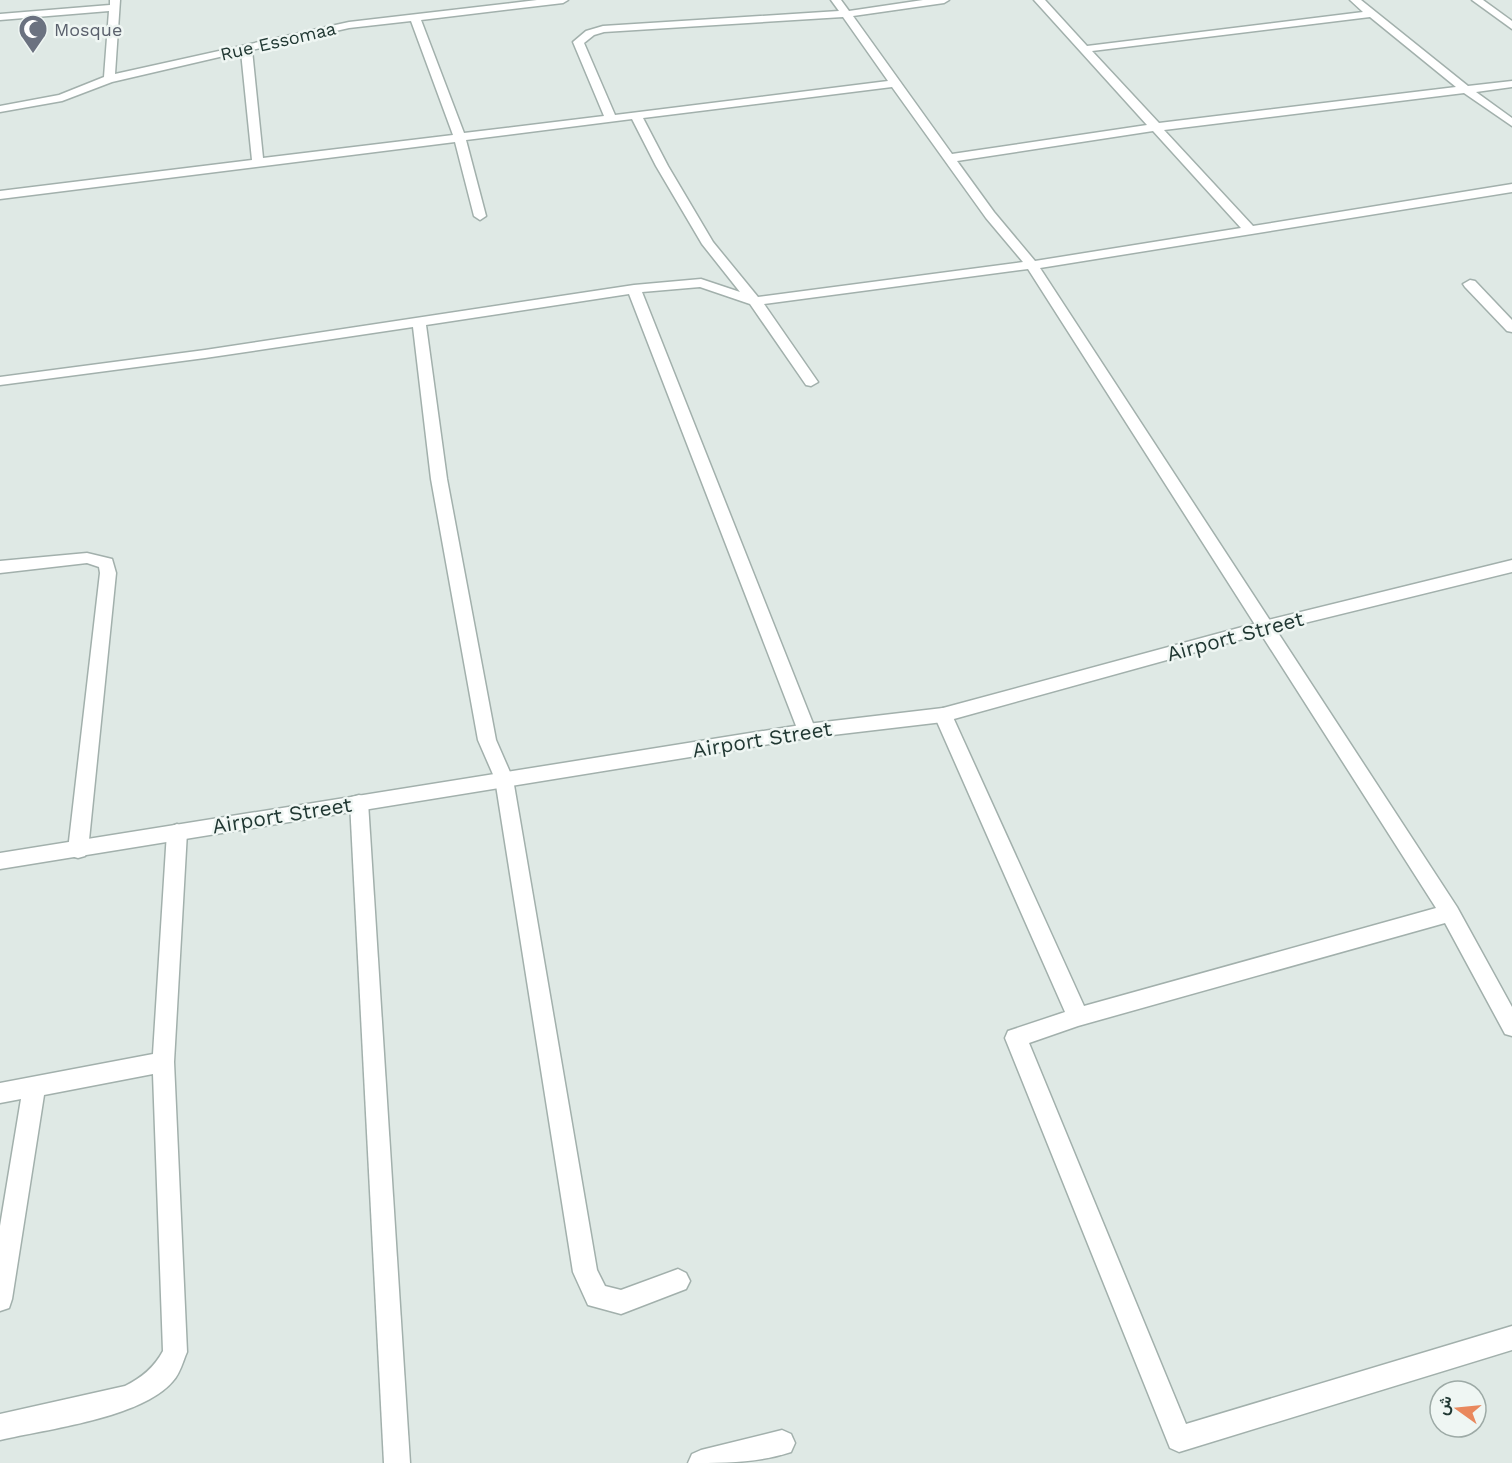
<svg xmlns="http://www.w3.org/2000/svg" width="1512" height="1463" viewBox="0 0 1512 1463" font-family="'Work Sans',Vazirmatn,sans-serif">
	<rect width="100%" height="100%" fill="#dfe9e5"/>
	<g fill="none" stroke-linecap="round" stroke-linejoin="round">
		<g stroke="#a2b0ac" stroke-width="3">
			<g id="minor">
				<path d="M110 0H120L115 74 349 22 537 0H568L563 3 421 20 464 133 604 116 573 42 586 31 603 26 839 11 831 0H841L849 11 923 0H949L944 3 853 16 952 154 1147 125 1034 0H1045L1087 46 1363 12 1350 0H1361L1468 86 1512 81V87L1476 92 1512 118V126L1464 93 1164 130 1253 226 1512 184V192L1040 268 1457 907 1512 1007V1036L1505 1034 1445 923 1078 1026 1029 1043 1186 1424 1512 1326V1350L1179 1452 1170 1448 1005 1038 1008 1031 1065 1012 934 715 937 710 943 708 949 710 952 715 1084 1006 1436 908 1028 269 764 304 818 382 811 386 806 385 750 304 700 287 642 292 816 731 813 736 807 738 801 736 798 731 629 294 426 325 447 479 496 740 513 779 597 1270 605 1286 621 1290 678 1269 686 1273 690 1281 686 1289 621 1314 588 1305 573 1272 495 779 478 740 431 479 413 327 205 358 0 385V377L205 350 634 285 701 279 740 292 702 244 656 166 632 119 466 140 486 216 480 220 474 216 455 142 0 199V191L252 160 241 52 112 82 62 101 0 112V106L59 95 104 77 109 11 0 20V14L110 5ZM843 17 888 81 615 115 584 43 594 35 604 32ZM1370 17 1456 87 1159 123 1092 51ZM411 21 453 135 263 158 252 50 349 28ZM892 87 986 218 1023 262 758 297 713 242 668 166 643 118ZM1153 131 1241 228 1035 261 994 212 957 161Z"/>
				<polygon points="1472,0 1483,0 1512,21 1512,29"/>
				<polygon points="1470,280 1475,281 1512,320 1512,332 1507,331 1465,287 1463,284"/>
				<polygon points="87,553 112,559 116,573 88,850 85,856 78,858 71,856 68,850 100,573 99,567 87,563 0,573 0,561"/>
				<polygon points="359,795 366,797 368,802 410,1463 384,1463 350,802 352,797"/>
				<path d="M177 824 184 827 187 832 174 1062 187 1352C183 1361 180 1374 173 1381 142 1418 47 1429 0 1440V1414L125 1386C141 1378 154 1368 163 1351L153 1074 44 1095 12 1299 9 1308 0 1311V1226L21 1099 0 1103V1083L153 1054 167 832 170 827Z"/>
				<path d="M782 1430 791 1434 795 1443 791 1452C758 1463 723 1463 688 1463L692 1454 701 1450Z"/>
			</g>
		</g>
		<g stroke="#a2b0ac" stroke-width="3">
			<polygon id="tertiary" points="1512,560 1512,572 1268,632 943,722 807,738 0,869 0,853 807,724 943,708 1268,620"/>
		</g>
		<use href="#minor" fill="#fff" fill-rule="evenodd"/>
		<use href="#tertiary" fill="#fff" fill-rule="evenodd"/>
	</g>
	<defs>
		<g id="mosque-pin" transform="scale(1.5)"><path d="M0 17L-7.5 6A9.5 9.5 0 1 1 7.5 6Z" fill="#6b7280" stroke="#eff6f3"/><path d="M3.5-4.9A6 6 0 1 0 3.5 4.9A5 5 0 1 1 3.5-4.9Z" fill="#fff"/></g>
	</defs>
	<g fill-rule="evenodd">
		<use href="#mosque-pin" x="33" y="29"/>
	</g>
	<g text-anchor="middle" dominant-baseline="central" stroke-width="5" stroke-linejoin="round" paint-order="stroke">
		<g font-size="18" fill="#5b616d" stroke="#eff6f3" text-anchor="start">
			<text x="54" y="29">Mosque</text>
		</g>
		<g font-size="18" fill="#213833" stroke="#eff6f3">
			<text transform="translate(278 41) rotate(-13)">Rue Essomaa</text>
		</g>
		<g font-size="21" fill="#213833" stroke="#eff6f3">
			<text transform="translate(1235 636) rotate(-15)">Airport Street</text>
			<text transform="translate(762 739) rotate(-9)">Airport Street</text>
			<text transform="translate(282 815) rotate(-9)">Airport Street</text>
		</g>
	</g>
	<g transform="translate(1458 1409) rotate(285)"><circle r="28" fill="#eff6f3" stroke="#9daaa6" stroke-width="1.5"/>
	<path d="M0-4.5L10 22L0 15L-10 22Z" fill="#e9885d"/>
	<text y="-9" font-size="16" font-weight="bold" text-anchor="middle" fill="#213833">ش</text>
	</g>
</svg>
